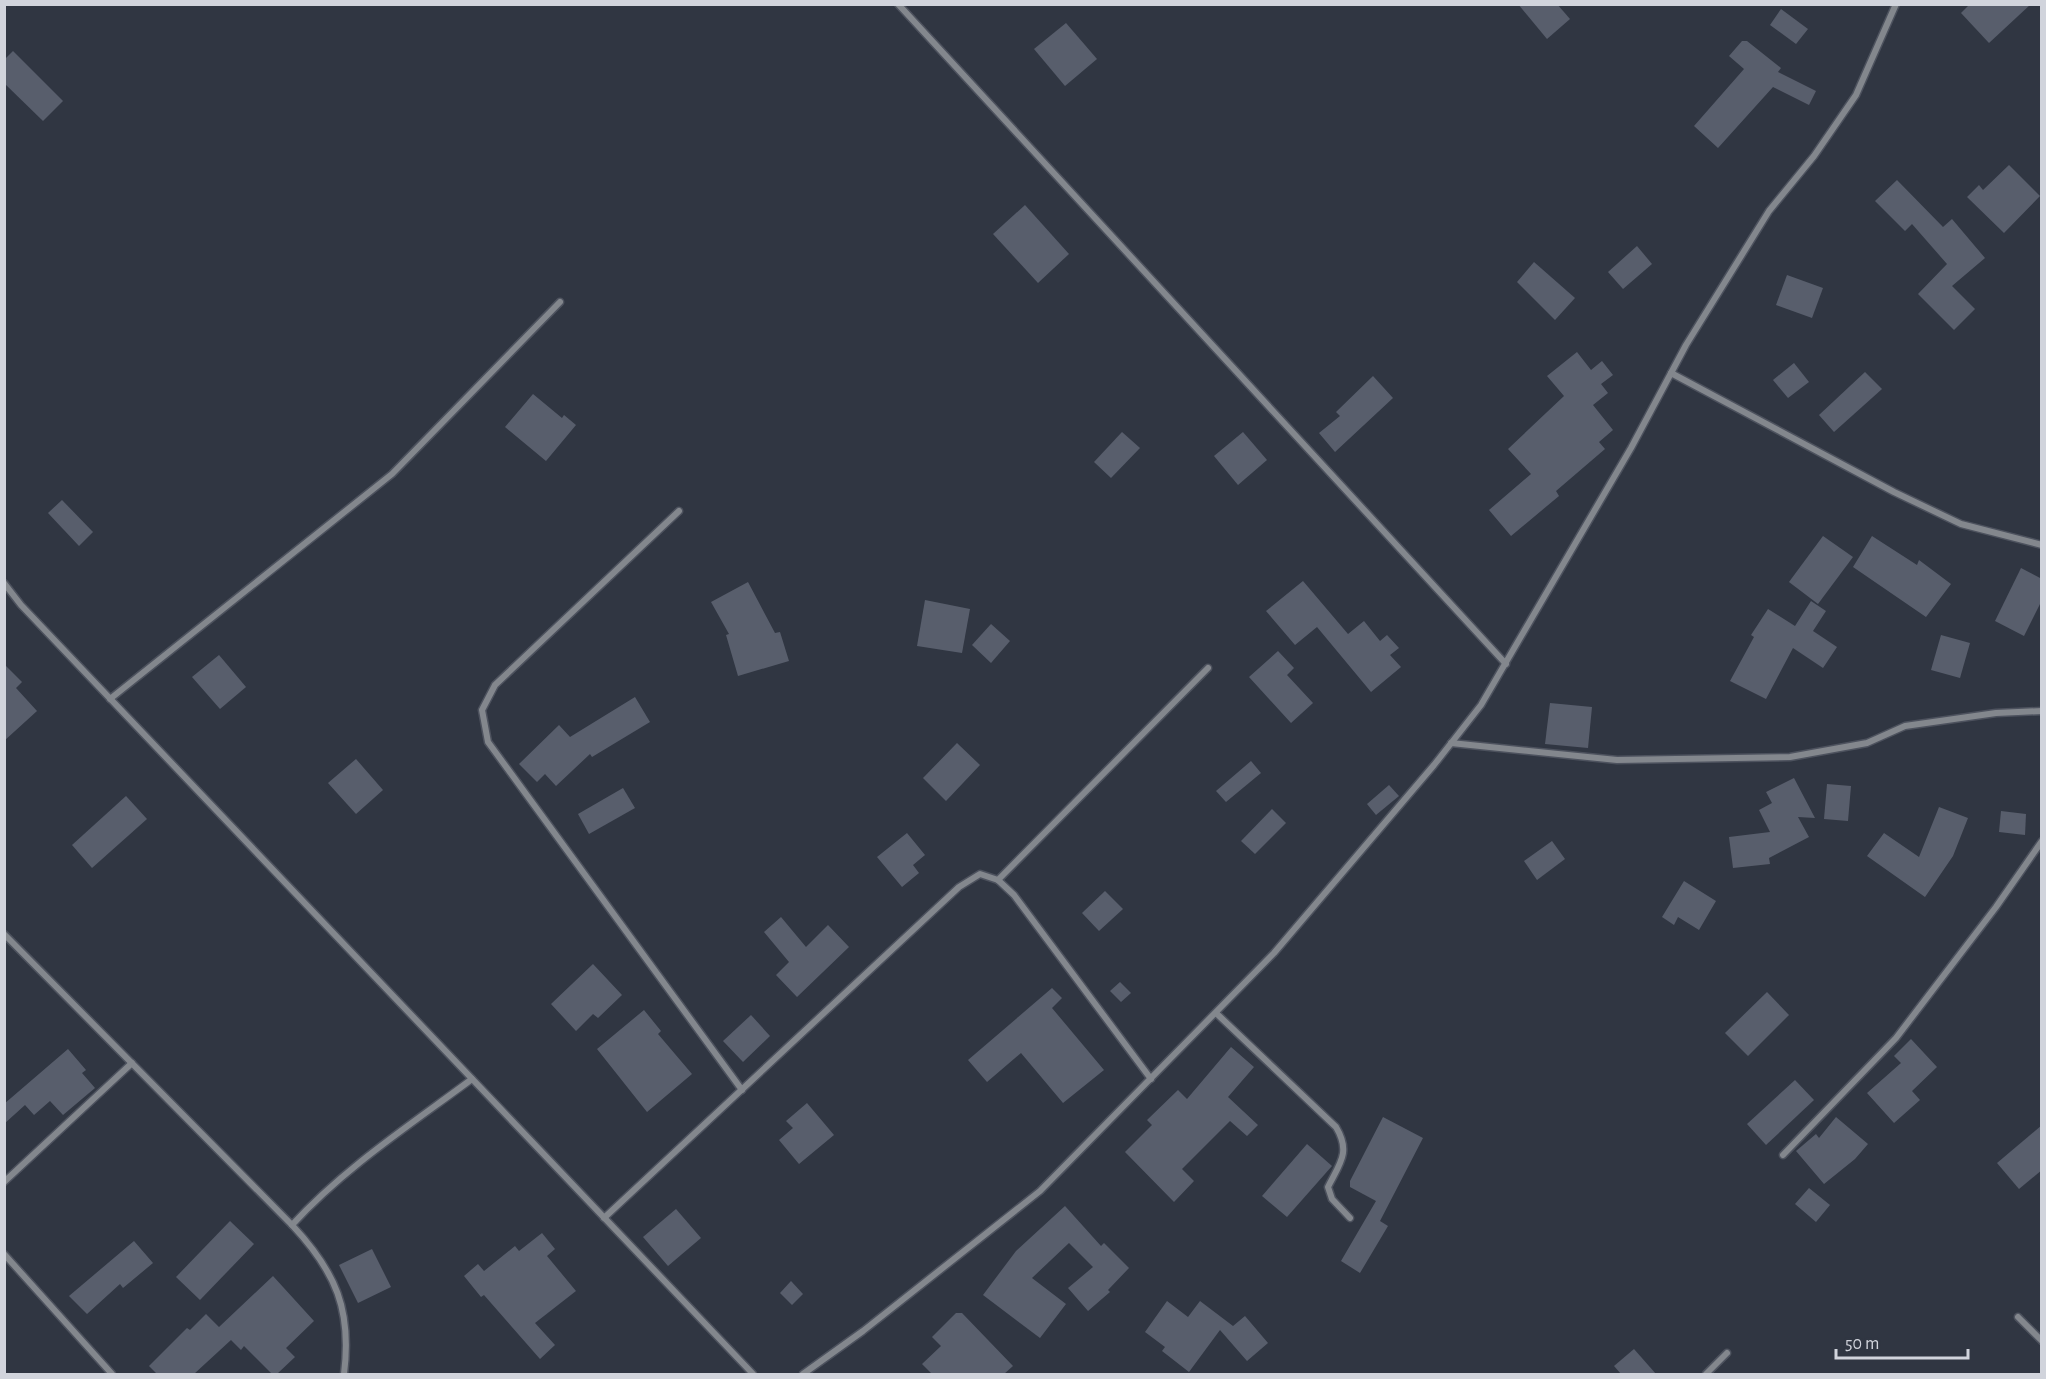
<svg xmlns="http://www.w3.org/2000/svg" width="2046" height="1379" viewBox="0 0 2046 1379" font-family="'Alegreya Sans',sans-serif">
	<rect width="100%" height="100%" fill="#303642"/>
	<g fill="#585e6c">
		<polygon points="1518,4 1557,4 1570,19 1547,39"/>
		<polygon points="1970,4 2031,4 1989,43 1961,13"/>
		<polygon points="1781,9 1808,29 1796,44 1770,25"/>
		<polygon points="1066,23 1097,59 1065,86 1034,49"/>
		<polygon points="1742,41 1747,41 1781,68 1778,72 1816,91 1809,105 1773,87 1718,148 1694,126 1744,69 1729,56"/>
		<polygon points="13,51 63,101 43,121 4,83 4,60"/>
		<polygon points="2009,165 2040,196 2004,233 1967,197 1979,185 1983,190"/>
		<polygon points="1897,180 1943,227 1952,219 1985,258 1952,286 1975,309 1954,330 1918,294 1947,264 1912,224 1905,231 1875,201"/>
		<polygon points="1025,205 1069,254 1038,283 993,234"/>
		<polygon points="1637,246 1652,264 1623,289 1608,272"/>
		<polygon points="1534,262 1575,298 1555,320 1517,282"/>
		<polygon points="1787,275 1823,288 1812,318 1776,305"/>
		<polygon points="1577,352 1591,370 1602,361 1613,375 1601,384 1608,393 1593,405 1613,430 1599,442 1605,449 1556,491 1559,496 1511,536 1489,510 1531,474 1508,449 1564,396 1547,376"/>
		<polygon points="1794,363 1809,382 1788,398 1773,380"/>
		<polygon points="1865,372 1882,389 1834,432 1819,415"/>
		<polygon points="1373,376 1393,398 1335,452 1319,433 1340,416 1336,412"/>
		<polygon points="533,394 562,418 564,415 576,425 546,461 505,427"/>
		<polygon points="1122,432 1140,448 1111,478 1094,462"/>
		<polygon points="1243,432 1267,460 1238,485 1214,456"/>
		<polygon points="62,500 93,532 79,546 48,513"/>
		<polygon points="1823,536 1853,557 1818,604 1789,582"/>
		<polygon points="1872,536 1917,565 1919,560 1951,584 1926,617 1853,567"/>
		<polygon points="2021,568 2042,579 2042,600 2024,636 1995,621"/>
		<polygon points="1303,581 1348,634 1364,621 1380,641 1387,635 1399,648 1390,655 1401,667 1371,692 1317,627 1295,645 1266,611"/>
		<polygon points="748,582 775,633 780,632 789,661 738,676 726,635 729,634 711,602"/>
		<polygon points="925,600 970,609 962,653 917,646"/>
		<polygon points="1811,601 1826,611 1813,631 1837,647 1823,668 1793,648 1766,699 1730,681 1754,637 1751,635 1768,609 1795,626"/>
		<polygon points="991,624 1010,641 991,663 972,645"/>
		<polygon points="1941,635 1970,643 1960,678 1931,670"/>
		<polygon points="1278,651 1294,668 1287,675 1313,703 1291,723 1249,677"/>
		<polygon points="219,655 246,687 220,709 192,677"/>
		<polygon points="4,664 22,682 16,688 37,711 4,741"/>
		<polygon points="635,697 650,722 592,757 590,754 556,786 545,774 537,782 519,764 559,725 570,737"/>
		<polygon points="1550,703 1592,707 1588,748 1545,744"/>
		<polygon points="957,743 980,765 946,801 923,778"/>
		<polygon points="356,759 383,790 356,814 328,783"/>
		<polygon points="1251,761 1261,773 1226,802 1216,791"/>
		<polygon points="1794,778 1815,818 1798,817 1809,837 1769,858 1770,864 1733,868 1729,837 1770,832 1759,810 1772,803 1766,792"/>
		<polygon points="1827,784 1851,786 1848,821 1824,819"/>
		<polygon points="1389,785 1399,796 1376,815 1367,804"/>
		<polygon points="623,788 635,808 589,834 578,814"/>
		<polygon points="126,796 147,819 92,868 72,845"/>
		<polygon points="1939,807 1968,818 1953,856 1925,897 1867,856 1884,833 1919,857"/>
		<polygon points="1272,809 1286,823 1255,854 1241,841"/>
		<polygon points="2001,811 2026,814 2025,835 1999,832"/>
		<polygon points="907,833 925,855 913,865 919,873 902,887 877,857"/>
		<polygon points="1552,841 1565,859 1537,880 1524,861"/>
		<polygon points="1684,881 1716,901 1699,930 1678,917 1674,925 1662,917"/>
		<polygon points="1105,891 1123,909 1099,931 1082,913"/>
		<polygon points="781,917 806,947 828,925 849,947 797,997 776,975 789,962 764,932"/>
		<polygon points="593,964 622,995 598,1018 593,1014 576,1031 551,1004"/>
		<polygon points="1120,982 1131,993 1121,1002 1110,991"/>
		<polygon points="1052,988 1062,998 1052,1008 1104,1070 1063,1103 1021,1053 987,1082 968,1060"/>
		<polygon points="1767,992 1789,1015 1748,1056 1725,1033"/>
		<polygon points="644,1010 661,1031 658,1034 692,1074 647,1112 597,1049"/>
		<polygon points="751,1015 770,1036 743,1062 723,1041"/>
		<polygon points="1911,1039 1937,1067 1912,1091 1920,1100 1894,1123 1867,1093 1901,1063 1894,1056"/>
		<polygon points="1231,1047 1254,1067 1228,1097 1258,1125 1247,1136 1230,1121 1182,1169 1194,1181 1174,1202 1125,1152 1152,1125 1147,1120 1178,1090 1187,1099"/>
		<polygon points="68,1049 86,1070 82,1073 95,1088 63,1115 50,1101 34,1115 25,1105 4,1124 4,1104"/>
		<polygon points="1795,1080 1814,1100 1766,1145 1747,1124"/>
		<polygon points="807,1103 834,1135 799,1164 779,1140 793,1128 786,1121"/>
		<polygon points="1383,1117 1423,1138 1380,1221 1388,1226 1360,1273 1341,1261 1376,1201 1350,1187 1350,1181"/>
		<polygon points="1836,1117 1868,1144 1855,1159 1824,1184 1796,1151 1816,1134 1819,1138"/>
		<polygon points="2042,1125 2042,1170 2019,1189 1997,1163"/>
		<polygon points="1307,1144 1332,1166 1287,1217 1262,1196"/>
		<polygon points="1809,1188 1830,1205 1816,1222 1795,1204"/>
		<polygon points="1065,1206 1101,1246 1104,1243 1129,1268 1108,1290 1110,1292 1088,1311 1068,1288 1093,1267 1069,1243 1032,1278 1066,1304 1040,1338 983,1295 1016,1251"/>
		<polygon points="676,1209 701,1238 668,1266 643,1237"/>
		<polygon points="230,1221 254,1244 200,1300 176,1277"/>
		<polygon points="542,1233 555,1249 547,1256 576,1291 535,1323 555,1345 540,1359 484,1295 481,1297 464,1276 478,1264 484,1271 515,1246 519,1251"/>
		<polygon points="134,1241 153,1263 123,1288 120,1284 87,1314 69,1296"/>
		<polygon points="372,1249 391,1287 358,1303 339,1265"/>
		<polygon points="273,1276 314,1321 286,1348 295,1357 277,1374 272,1374 244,1346 241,1350 231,1340 194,1374 157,1374 149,1366 187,1328 190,1330 206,1314 219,1327"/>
		<polygon points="791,1281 803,1294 792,1305 780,1293"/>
		<polygon points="1167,1301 1188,1317 1200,1301 1233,1326 1245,1316 1268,1343 1247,1361 1220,1330 1189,1372 1162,1351 1165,1347 1145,1332"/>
		<polygon points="956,1313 962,1313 1013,1366 1004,1374 932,1374 922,1364 941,1346 932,1337"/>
		<polygon points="1634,1349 1656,1374 1621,1374 1614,1366"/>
	</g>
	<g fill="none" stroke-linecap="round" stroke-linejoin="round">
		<g stroke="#4d525e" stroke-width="9">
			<g id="street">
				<polyline points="898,4 1506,664"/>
				<polyline points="1671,373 1894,492 1961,524 2042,545"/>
				<polyline points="679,511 495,685 482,710 488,742 742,1090"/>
				<polyline points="4,583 21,605 753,1374"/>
				<polyline points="110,699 392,474 560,302"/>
				<polyline points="1451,743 1617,760 1790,757 1867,743 1905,726 1996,713 2042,711"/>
				<polyline points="998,880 1208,668"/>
				<path d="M4 934 292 1225C344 1168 410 1125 472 1079"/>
				<path d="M1216 1013 1336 1127C1351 1152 1340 1163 1328 1187L1332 1199 1350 1218"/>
				<polyline points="1783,1155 1896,1038 1996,907 2042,841"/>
				<polyline points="4,1182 132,1063"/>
				<polyline points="604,1218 959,887 980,874 998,880 1014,895 1151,1079"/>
				<path d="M292 1225C336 1272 352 1310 344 1374"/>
				<polyline points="4,1254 112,1374"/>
				<polyline points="2018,1317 2042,1341"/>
				<polyline points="803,1374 863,1331 1040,1191 1274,953 1434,765 1481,705 1631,448 1686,345 1769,211 1814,156 1856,95 1896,4"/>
				<polyline points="1706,1374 1727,1353"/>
			</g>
		</g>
		<use href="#street" stroke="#83878d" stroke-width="6"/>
	</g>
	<rect width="2046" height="1379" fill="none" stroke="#d1d4dc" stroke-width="12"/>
	<path d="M1836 1349v9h132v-9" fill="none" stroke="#d1d4dc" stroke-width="3"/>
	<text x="1845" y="1349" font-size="18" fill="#d1d4dc" stroke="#303642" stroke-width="4.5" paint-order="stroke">50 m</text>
</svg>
